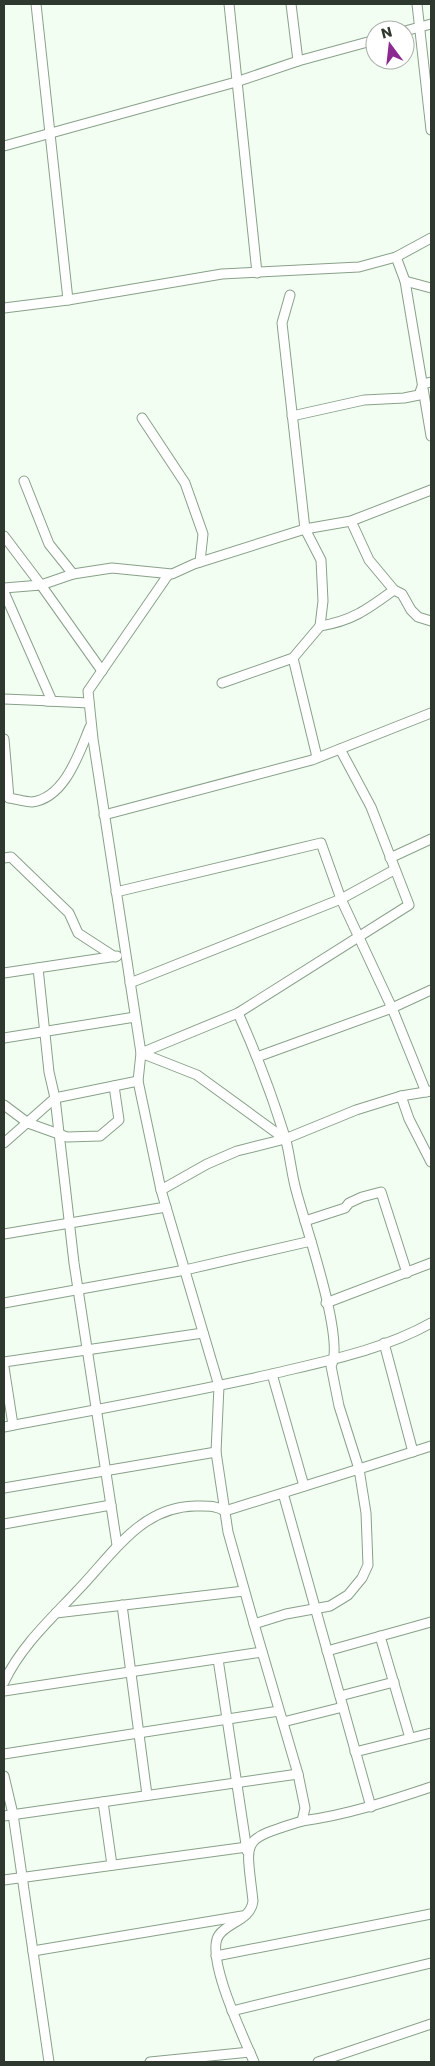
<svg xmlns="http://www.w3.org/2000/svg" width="435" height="2066" viewBox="0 0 435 2066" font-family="Poppins,sans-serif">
	<rect width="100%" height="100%" fill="#f3fef3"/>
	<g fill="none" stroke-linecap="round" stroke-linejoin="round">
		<g stroke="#88a189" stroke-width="11">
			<g id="minor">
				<polyline points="36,4 68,300"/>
				<polyline points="229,4 257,273"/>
				<polyline points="291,4 298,61"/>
				<polyline points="417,4 431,130"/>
				<polyline points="405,31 431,24"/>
				<polyline points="4,146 236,82 298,61 375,40"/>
				<polyline points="396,257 405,281 431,436"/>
				<polyline points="405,281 431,288"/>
				<polyline points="4,308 68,300 222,274 359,267 396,257 431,238"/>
				<polyline points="292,416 364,400 404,398 419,395 423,384 431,382"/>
				<polyline points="142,418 185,483 203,534 200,562"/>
				<polyline points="24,481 49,544 73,574"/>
				<polyline points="351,521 369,560 394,590 402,594 411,610 418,617 431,621"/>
				<polyline points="4,536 41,585 73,574 112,568 172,574 194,564 305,529 351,521 431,490"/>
				<polyline points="168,575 88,691 93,739 141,1053 238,1013 409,905 371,807 340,749"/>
				<polyline points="4,588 41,585 102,671"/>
				<polyline points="4,592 52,701 4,699"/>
				<path d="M320 626C352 621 368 609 394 590"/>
				<polyline points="293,658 317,757"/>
				<polyline points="222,683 293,658 320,626 323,601 321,560 305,529 282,323 290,295"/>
				<polyline points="46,701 89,703"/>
				<path d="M4 739 9 798C16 799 25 802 32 802 65 798 79 753 90 727"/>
				<polyline points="104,815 312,760 431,713"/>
				<polyline points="4,858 11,857 69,913 78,933 115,957"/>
				<polyline points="390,858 431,839"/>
				<polyline points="116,892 321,843 341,899 392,1008 426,1092"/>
				<polyline points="38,968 49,1072 55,1098 74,1263 117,1545"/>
				<polyline points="4,973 117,956"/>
				<polyline points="130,983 341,899 394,870"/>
				<polyline points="4,1038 135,1017"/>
				<polyline points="257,1057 392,1008 431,990"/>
				<polyline points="401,1096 409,1119 431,1162"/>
				<polyline points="4,1105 28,1123 67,1137 100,1136 119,1120 114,1086"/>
				<polyline points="4,1143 55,1098 138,1081"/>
				<polyline points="161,1190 138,1081 141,1053 197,1075 285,1139"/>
				<polyline points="305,1221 345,1208 349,1203 362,1197 381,1192 407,1273"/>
				<polyline points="4,1234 166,1207"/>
				<polyline points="4,1303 185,1270 311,1241"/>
				<polyline points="326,1303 431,1263"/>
				<polyline points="384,1343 413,1452"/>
				<polyline points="4,1362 203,1333"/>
				<polyline points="4,1367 13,1425"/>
				<polyline points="272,1374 304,1486"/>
				<path d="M4 1427C93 1410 183 1394 272 1374 326 1361 383 1350 431 1323"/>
				<path d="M431 1446 359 1469 366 1513 368 1565 362 1578 348 1595 330 1606 286 1614 254 1624 298 1774 305 1808 302 1821C347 1815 389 1801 431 1787"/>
				<polyline points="4,1488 216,1452"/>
				<polyline points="283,1493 371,1807"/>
				<polyline points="4,1524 111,1505"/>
				<polyline points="122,1605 147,1795"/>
				<polyline points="56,1613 244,1591"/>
				<polyline points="254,1624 228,1532 216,1452 219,1386 161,1190 207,1164 237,1151 285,1139 356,1110 401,1096 431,1091"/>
				<polyline points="380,1636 410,1738"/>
				<polyline points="327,1651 431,1622"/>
				<polyline points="218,1659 247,1851"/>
				<path d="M4 1682C21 1646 51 1619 78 1590 112 1555 140 1507 195 1506 207 1506 215 1505 225 1511L359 1469 339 1406 331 1366C346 1341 304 1222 296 1190 291 1172 290 1154 285 1137 272 1095 256 1053 238 1013"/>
				<polyline points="4,1691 262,1652"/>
				<polyline points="340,1696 394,1682"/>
				<polyline points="283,1722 343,1707"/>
				<polyline points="355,1752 431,1733"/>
				<polyline points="4,1754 279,1711"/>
				<polyline points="4,1776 13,1814 49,2062"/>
				<polyline points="103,1802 112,1865"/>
				<polyline points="4,1816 298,1774"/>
				<polyline points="4,1880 247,1847"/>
				<polyline points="33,1951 242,1916"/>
				<polyline points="216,1956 431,1914"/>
				<polyline points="232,2011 431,1963"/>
				<polyline points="150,2062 250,2052"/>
				<path d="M254 2062C245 2040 204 1956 219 1935 228 1922 251 1920 253 1901 246 1837 239 1841 302 1821"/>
				<polyline points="318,2062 431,2024"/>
			</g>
		</g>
		<use href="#minor" stroke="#fff" stroke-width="9"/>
	</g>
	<rect width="435" height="2066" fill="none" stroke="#2e382e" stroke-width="10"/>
	<g transform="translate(390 45) rotate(345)"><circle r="24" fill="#ffffff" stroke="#abafab"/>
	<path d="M0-4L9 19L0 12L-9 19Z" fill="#8c2990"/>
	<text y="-8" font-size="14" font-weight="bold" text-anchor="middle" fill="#2e382e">N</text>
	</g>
</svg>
